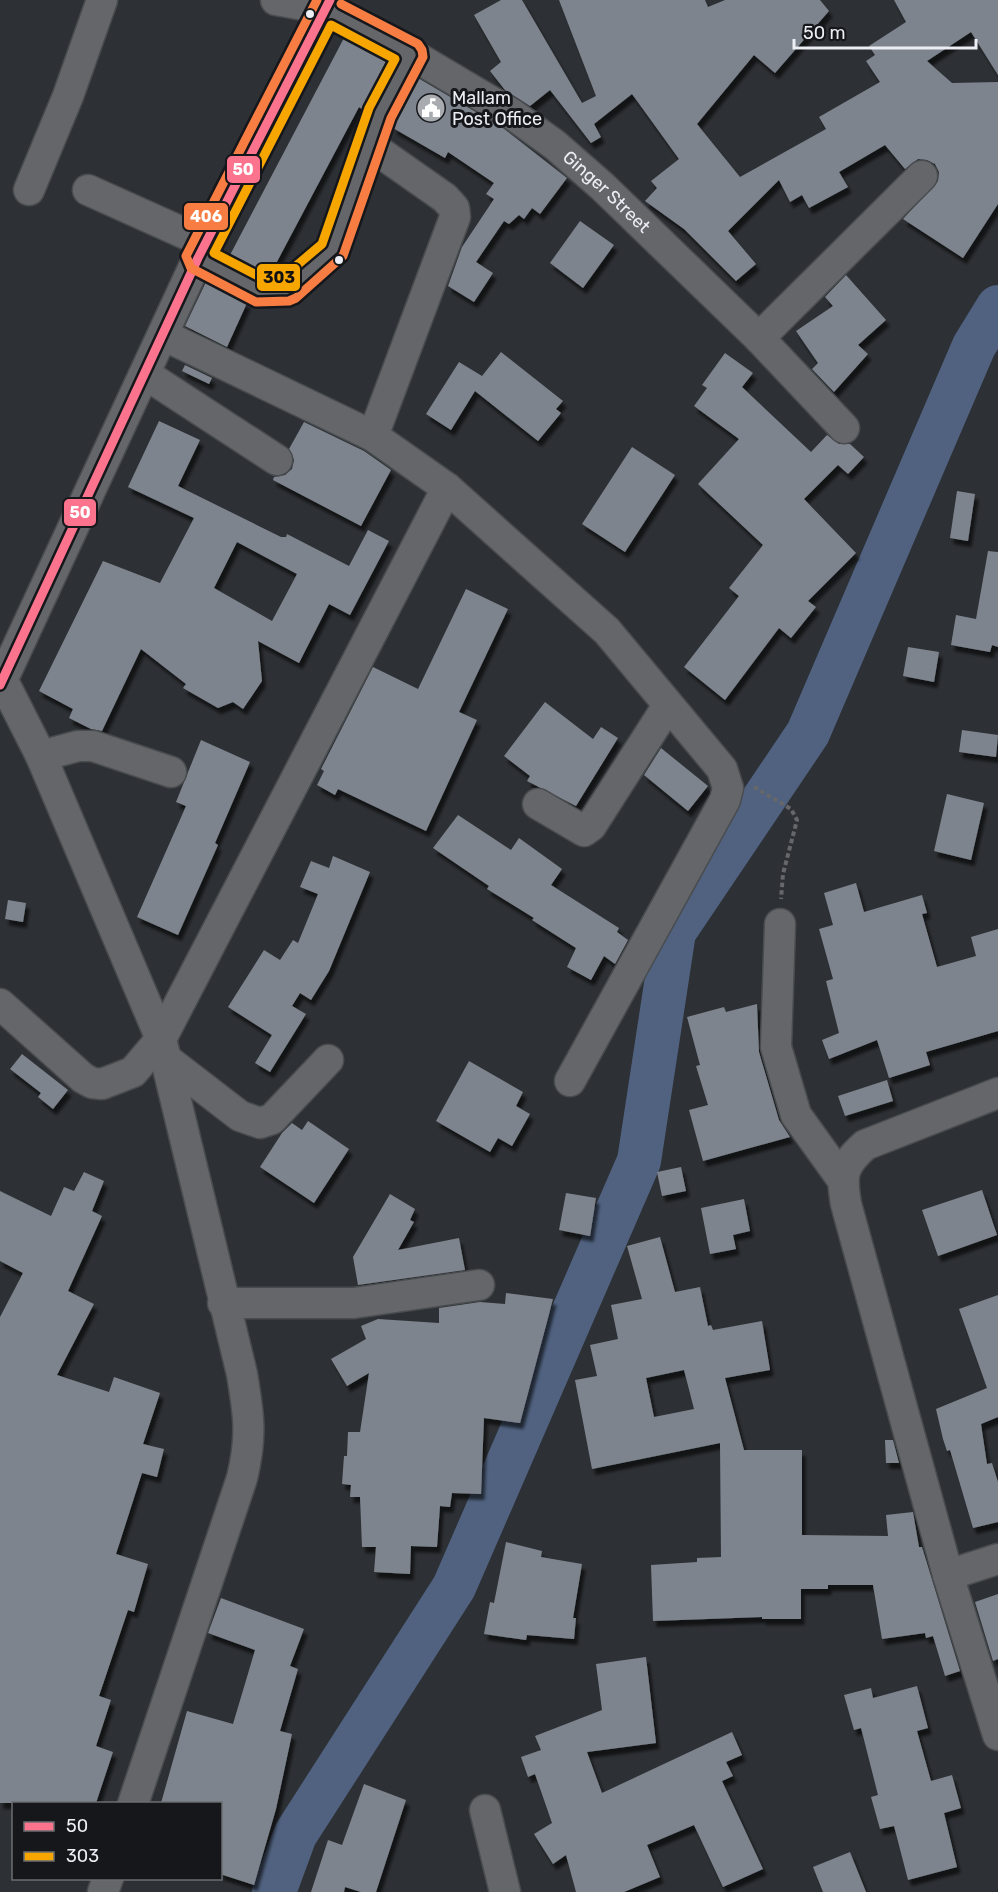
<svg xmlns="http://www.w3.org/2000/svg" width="998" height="1892" viewBox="0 0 998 1892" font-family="Rubik,sans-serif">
	<defs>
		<filter id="shadow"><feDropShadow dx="3.5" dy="6" stdDeviation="1.5" flood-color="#0009"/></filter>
	</defs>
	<rect width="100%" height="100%" fill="#2d3034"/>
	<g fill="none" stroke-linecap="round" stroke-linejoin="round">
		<polyline stroke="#506280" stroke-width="44" points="274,1892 295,1835 454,1587 639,1161 674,932 808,733 974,346 998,307"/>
	</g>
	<g fill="#7e848d" fill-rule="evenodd" filter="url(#shadow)">
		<polygon points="501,0 522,0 582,103 596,96 559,0 705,0 708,7 725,0 820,0 829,11 775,73 754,55 697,124 740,177 826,129 819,117 880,82 866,61 875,55 869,46 906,22 894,0 998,0 998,75 971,32 927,61 952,83 998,82 998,204 963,258 903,219 938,181 939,172 935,164 927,160 918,159 905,169 885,145 839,172 848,187 809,208 802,195 790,202 779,180 728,231 756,264 736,281 684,229 645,201 657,188 651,181 679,159 632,94 594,124 601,137 591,143 550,90 530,106 505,90 490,71 501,62 474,15"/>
		<polygon points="344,38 388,61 363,110 359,107 271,273 265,273 230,255"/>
		<polygon points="418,78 503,128 567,178 540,214 532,208 524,219 519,215 509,224 504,221 476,262 493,273 474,302 448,286 462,247 494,199 486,194 494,183 448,152 445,158 393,128"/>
		<polygon points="580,221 614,245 583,288 550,263"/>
		<polygon points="846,275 886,320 858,345 868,354 834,392 812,369 818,363 796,331 833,306 825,297"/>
		<polygon points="206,282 247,303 227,347 185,326"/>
		<polygon points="501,352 563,401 556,409 561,413 538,441 475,391 451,430 426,414 459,362 482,376"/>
		<polygon points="725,353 753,373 742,387 811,452 827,435 839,444 850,444 864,457 848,474 838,465 804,499 856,553 808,601 816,607 791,638 779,628 725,700 684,667 739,596 729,588 763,545 698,484 739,439 694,406 707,388 702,385"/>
		<polygon points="185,365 212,378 209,384 182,371"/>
		<path d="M159 421 200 440 178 486 281 537H286L287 534 349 566 368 530 389 541 350 615 329 604 299 663 258 641 262 681 243 709 233 702 218 708 183 688 186 684 141 649 102 731 91 729 69 718 73 709 39 691 103 561 160 583 194 518 128 487ZM237 542 297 574 272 621 214 588Z"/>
		<polygon points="304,422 364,451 391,470 361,526 273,480 274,477 285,475 292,469 294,460 289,449"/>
		<polygon points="632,447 675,475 625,552 582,524"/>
		<polygon points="957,491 975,494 968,541 950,538"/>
		<polygon points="988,551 998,552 998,647 992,645 990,652 951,645 956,615 976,619"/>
		<polygon points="466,589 508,609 459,712 477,720 426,831 338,789 335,795 317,785 324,771 321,769 373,667 418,689"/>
		<polygon points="908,647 939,652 934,682 903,676"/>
		<polygon points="545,702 593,739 601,727 618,738 576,806 527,781 530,776 504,756"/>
		<polygon points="962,730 998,735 996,757 959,752"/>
		<polygon points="201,740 250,762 215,843 218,845 178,935 137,917 186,806 176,802"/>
		<polygon points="661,748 708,786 688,811 644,775"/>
		<polygon points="947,794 984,803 971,860 934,851"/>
		<polygon points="458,815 511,850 519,838 562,869 551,885 619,928 617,932 628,940 615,964 604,956 591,980 567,967 576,948 532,920 534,918 487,889 489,886 433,848"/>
		<polygon points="333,856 370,872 329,971 311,1000 300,993 292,1006 306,1014 270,1072 255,1063 272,1035 228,1007 264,950 280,960 293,940 298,943 318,894 300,887 311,861 329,868"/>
		<polygon points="856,883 864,912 922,895 927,913 922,914 937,967 976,956 971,937 998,929 998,1031 926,1052 930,1065 889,1078 877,1040 829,1059 822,1040 839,1033 826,981 833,979 819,929 833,925 824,893"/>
		<polygon points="8,900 26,903 23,922 5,919"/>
		<polygon points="757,1004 759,1052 779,1120 790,1137 703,1161 689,1110 708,1105 696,1066 700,1065 687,1017 724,1007 726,1012"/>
		<polygon points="22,1054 68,1090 53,1109 38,1097 41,1093 10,1069"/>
		<polygon points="469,1061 523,1092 516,1106 530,1114 512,1146 498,1138 490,1152 436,1121"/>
		<polygon points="887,1080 893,1101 845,1116 838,1096"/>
		<polygon points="308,1121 349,1149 314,1203 260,1167 282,1133 292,1123 302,1130"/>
		<polygon points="681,1167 686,1191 662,1196 657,1172"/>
		<polygon points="84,1172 104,1181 92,1211 102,1216 68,1291 94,1304 57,1375 109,1392 114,1377 160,1393 143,1444 164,1449 157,1477 142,1473 116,1554 148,1564 134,1612 128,1610 99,1696 111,1700 96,1746 113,1752 96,1803 0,1803 0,1317 23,1273 0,1261 0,1191 51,1216 64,1187 74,1191"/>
		<polygon points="982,1190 997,1235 938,1256 922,1210"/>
		<polygon points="566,1193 596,1198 590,1236 559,1230"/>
		<polygon points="390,1194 415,1209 410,1220 414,1222 398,1250 459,1238 465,1270 358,1285 353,1257"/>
		<polygon points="744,1199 750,1231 733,1235 736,1249 710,1254 701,1208"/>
		<path d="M660 1237 675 1292 700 1287 708 1326 711 1325 713 1330 762 1321 770 1370 725 1378 744 1450H802V1535L888 1536 886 1515 913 1512 919 1547H922L960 1671 945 1676 933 1636 926 1638 925 1633 882 1639 873 1585H828V1589H801V1619H762V1617L653 1621 651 1565 697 1562V1558L721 1557 720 1443 592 1469 575 1380 597 1376 590 1345 618 1339 611 1305 642 1299 627 1246ZM684 1370 694 1409 654 1417 646 1378Z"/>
		<polygon points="506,1293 553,1299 520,1423 484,1418 481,1494 452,1493 450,1507 440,1506 437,1547 411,1546 410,1574 374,1572 376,1547 362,1547 360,1497 350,1497 351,1485 342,1484 344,1456 347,1456 348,1432 360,1432 369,1373 347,1386 331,1359 366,1339 361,1326 378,1319 439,1323 439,1308 480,1302 505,1304"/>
		<polygon points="998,1295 998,1417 981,1424 987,1464 992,1463 998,1482 998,1522 973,1528 950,1450 947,1451 943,1439 936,1409 987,1388 959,1309"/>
		<polygon points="885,1440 893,1440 899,1463 886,1463"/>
		<polygon points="506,1542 542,1551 541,1557 582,1564 573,1618 576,1618 574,1639 527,1635 526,1640 484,1634 490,1602 494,1603"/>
		<polygon points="998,1594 998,1659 993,1661 975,1602"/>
		<polygon points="221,1598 304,1629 290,1666 298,1669 280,1731 292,1734 276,1809 254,1885 220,1874 220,1803 161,1803 187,1711 233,1724 255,1650 208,1633"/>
		<polygon points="646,1657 656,1743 587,1752 602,1793 732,1732 742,1755 726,1762 733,1776 722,1781 763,1869 723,1887 694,1825 647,1845 660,1877 624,1892 576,1892 566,1855 553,1864 534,1834 552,1823 535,1774 528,1777 521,1757 541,1750 535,1736 602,1710 596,1664"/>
		<polygon points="917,1686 928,1728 917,1731 931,1781 952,1775 961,1808 944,1813 957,1867 908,1880 894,1826 880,1829 871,1797 878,1795 861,1728 854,1730 844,1695 871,1688 873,1698"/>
		<polygon points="364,1784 406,1800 376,1892 361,1892 345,1887 344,1892 311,1892 328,1840 342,1845"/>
		<polygon points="850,1852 866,1892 823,1892 813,1867"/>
	</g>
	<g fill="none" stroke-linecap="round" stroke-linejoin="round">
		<g stroke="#494c4f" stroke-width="33">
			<g id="minor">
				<path id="s1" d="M276 0 326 9 411 54 512 114 555 145 603 187 759 338 844 428"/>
				<polyline points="368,144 445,198 454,208 455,217 373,436"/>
				<polyline points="29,190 68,96 102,0"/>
				<polyline points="88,190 206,243"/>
				<polyline points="198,258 261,291 288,289 332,251 380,113 411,54"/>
				<polyline points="163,335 373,436 447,488 607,631 722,769 728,788 725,800 570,1081"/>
				<polyline points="759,338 922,176"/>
				<polyline points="145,374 277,460"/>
				<path d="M0 675 41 756 161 1039 242 1374C249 1416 252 1436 242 1478L133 1804"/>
				<polyline points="0,685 198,258 330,0"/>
				<polyline points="41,756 78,746 93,746 171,772"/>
				<polyline points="538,804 584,831 591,826 667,707"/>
				<polyline points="780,924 776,1047 796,1115 842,1179"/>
				<polyline points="0,1004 83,1078 92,1083 102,1084 133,1072 161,1039 447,488"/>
				<polyline points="166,1059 240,1116 260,1123 272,1119 328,1060"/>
				<path d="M998 1093 865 1145C842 1166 841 1174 846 1204L948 1575 998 1735"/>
				<polyline points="223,1303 354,1303 479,1285"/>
				<polyline points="948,1575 998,1559"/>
				<polyline points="485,1810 505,1892"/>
				<polyline points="103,1892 108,1878"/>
			</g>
		</g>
		<polyline stroke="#65676a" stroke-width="4" stroke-dasharray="4.5 3" stroke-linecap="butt" points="754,787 791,809 797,820 783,874 781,899"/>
		<use href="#minor" stroke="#64666a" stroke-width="30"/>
		<g stroke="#15171b" stroke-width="14">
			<polyline id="bus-1" points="0,685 198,258 330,0"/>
		</g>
		<g stroke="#15171b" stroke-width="14">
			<polygon id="bus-2" points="331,25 395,59 369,108 322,244 283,277 264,279 214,253"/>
		</g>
		<g stroke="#15171b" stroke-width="14">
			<polyline id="bus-3" points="317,0 186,256 191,268 256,302 289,301 296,298 343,256 391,118 423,57 422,50 418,44 341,4"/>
		</g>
		<use href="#bus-1" stroke="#fc738d" stroke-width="9"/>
		<use href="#bus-2" stroke="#f7a600" stroke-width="9"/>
		<use href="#bus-3" stroke="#f77d43" stroke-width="9"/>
	</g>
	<defs>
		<g id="civic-disc" transform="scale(1.5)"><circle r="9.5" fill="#a8acb1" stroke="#15171b"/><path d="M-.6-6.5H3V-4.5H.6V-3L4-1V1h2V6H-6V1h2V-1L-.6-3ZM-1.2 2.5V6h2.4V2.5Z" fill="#fff"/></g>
	</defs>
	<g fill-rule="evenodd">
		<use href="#civic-disc" x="431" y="108"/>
	</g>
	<g fill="#ebeef4" stroke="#15171b" stroke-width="2">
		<circle cx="310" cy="14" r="5"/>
		<circle cx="339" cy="260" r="5"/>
	</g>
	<g text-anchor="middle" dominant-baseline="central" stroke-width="6" stroke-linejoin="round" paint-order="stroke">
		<g font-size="18" fill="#ebeef4" stroke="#15171b" text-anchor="start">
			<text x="452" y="98">Mallam<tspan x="452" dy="21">Post Office</tspan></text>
		</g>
		<g font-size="18" fill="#ebeef4" stroke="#15171b">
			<text stroke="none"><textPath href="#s1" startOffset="387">Ginger Street</textPath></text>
		</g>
	</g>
	<g stroke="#15171b" stroke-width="2">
		<rect x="226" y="155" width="35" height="29" rx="6" fill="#fc738d"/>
		<rect x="183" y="202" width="46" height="29" rx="6" fill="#f77d43"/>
		<rect x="256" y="263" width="45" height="29" rx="6" fill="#f7a600"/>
		<rect x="63" y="498" width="34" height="29" rx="6" fill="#fc738d"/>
	</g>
	<g font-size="16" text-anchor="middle" font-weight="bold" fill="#fff">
		<text x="243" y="175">50</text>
		<text x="206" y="222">406</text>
		<text x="80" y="518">50</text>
	</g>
	<g font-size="16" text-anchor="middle" font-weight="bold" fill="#111">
		<text x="279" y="283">303</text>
	</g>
	<rect x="12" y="1802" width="210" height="78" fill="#15171b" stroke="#6b6d72" stroke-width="1.5"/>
	<rect x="24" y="1822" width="30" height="9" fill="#fc738d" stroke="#6b6d72" stroke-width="1.5"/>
	<text x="66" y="1832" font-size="18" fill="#ebeef4">50</text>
	<rect x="24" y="1852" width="30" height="9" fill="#f7a600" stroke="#6b6d72" stroke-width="1.5"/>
	<text x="66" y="1862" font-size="18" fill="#ebeef4">303</text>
	<path d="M794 39v9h182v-9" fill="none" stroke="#ebeef4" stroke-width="3"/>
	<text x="803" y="39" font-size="18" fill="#ebeef4" stroke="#15171b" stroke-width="4.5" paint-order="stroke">50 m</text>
</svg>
